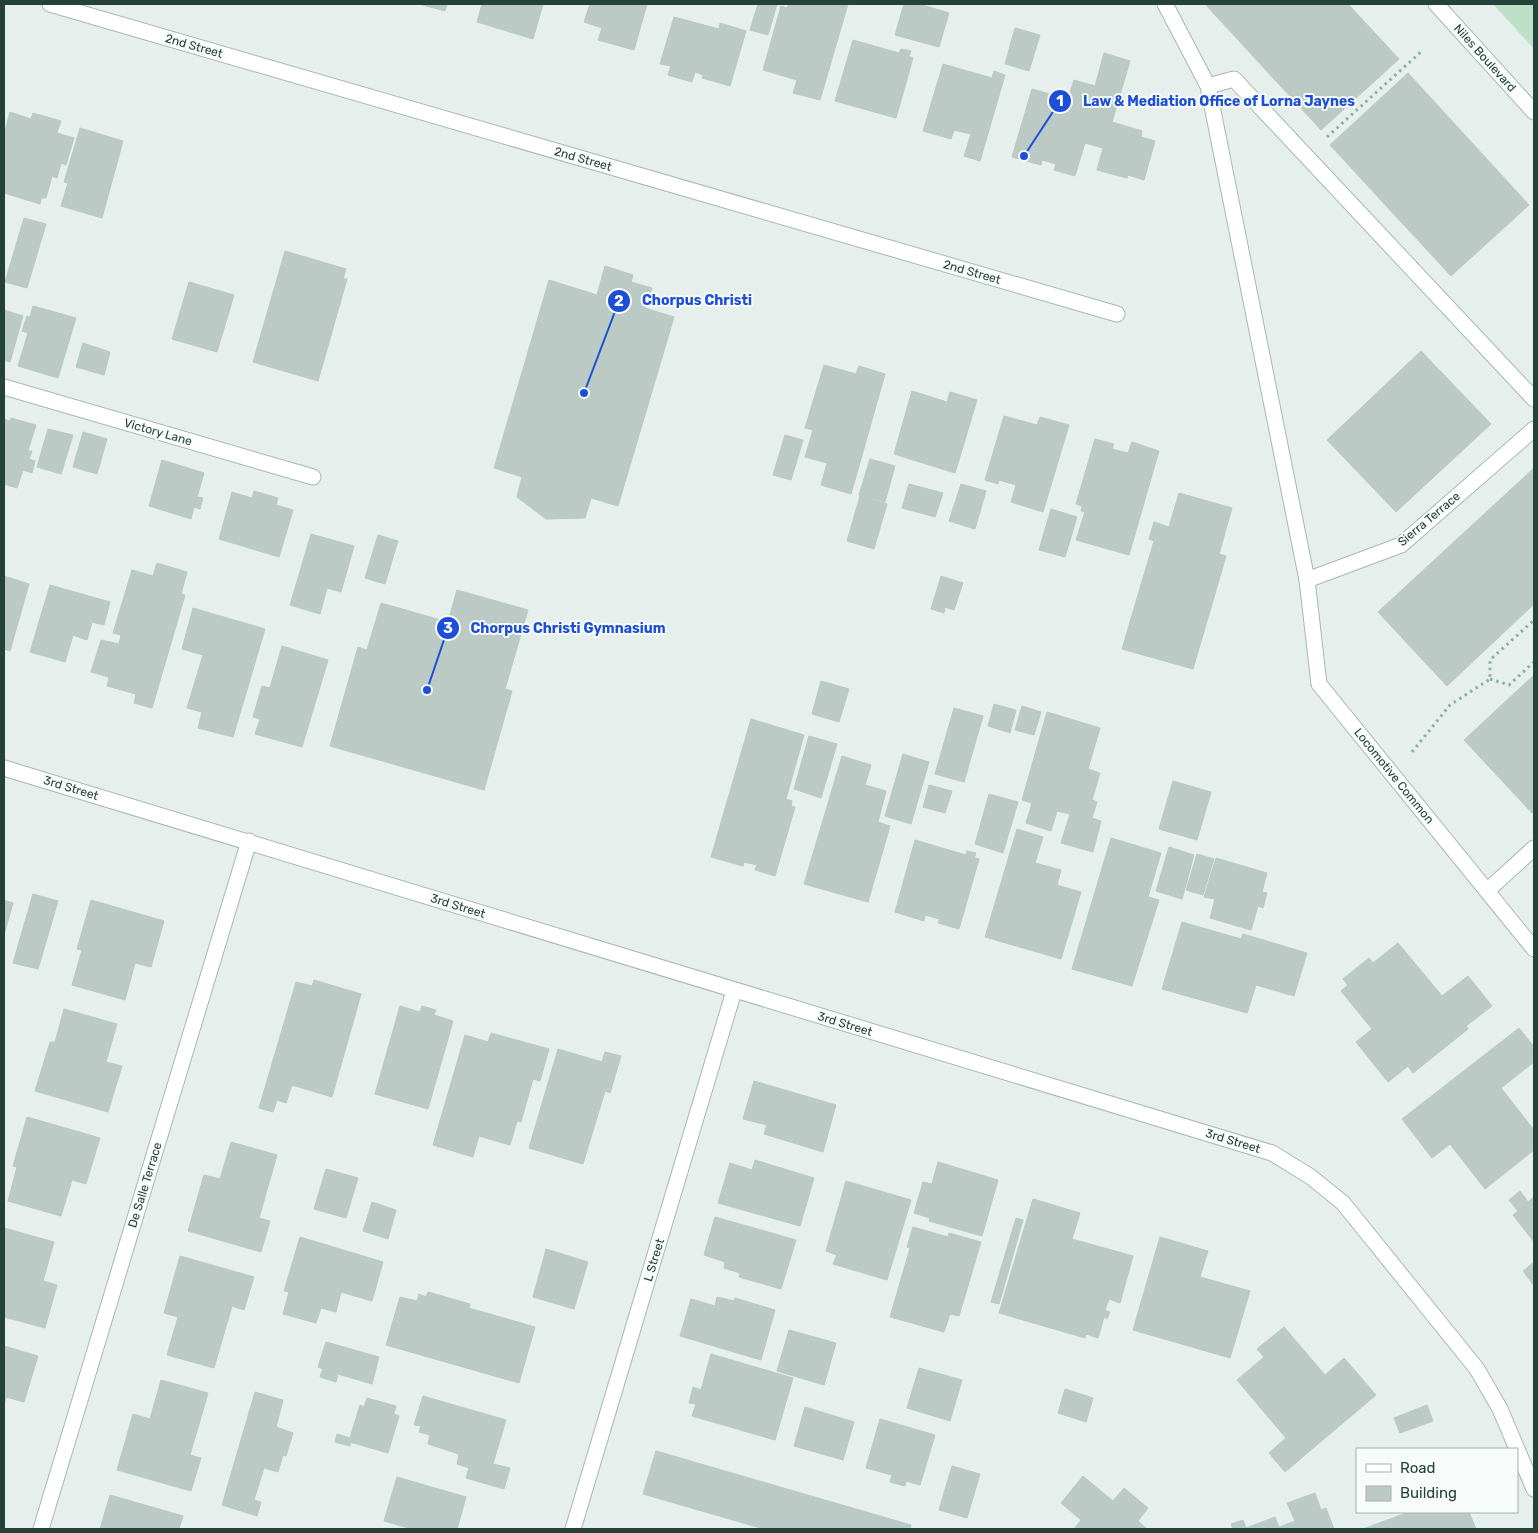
<svg xmlns="http://www.w3.org/2000/svg" width="1538" height="1533" viewBox="0 0 1538 1533" font-family="Rubik,sans-serif">
	<rect width="100%" height="100%" fill="#e6efeb"/>
	<polygon fill="#bfe0c8" points="1493,4 1534,4 1534,49"/>
	<g fill="#bbcac4" stroke="#b8c9c2">
		<polygon points="419,4 447,4 445,11"/>
		<polygon points="482,4 543,4 533,39 477,22"/>
		<polygon points="590,4 647,4 634,50 598,40 602,28 584,22"/>
		<polygon points="758,4 777,4 768,35 750,30"/>
		<polygon points="789,4 848,4 820,100 793,93 797,80 763,70 781,6 787,8"/>
		<polygon points="904,4 919,4 949,13 939,47 895,35"/>
		<polygon points="1205,4 1348,4 1399,59 1321,130"/>
		<polygon points="674,17 719,29 720,23 746,31 730,86 702,78 703,75 695,72 692,82 668,75 671,66 660,64"/>
		<polygon points="1015,28 1040,35 1029,71 1005,64"/>
		<polygon points="853,40 899,53 901,49 911,51 909,56 913,58 896,118 835,101"/>
		<polygon points="1104,53 1130,61 1112,122 1142,131 1141,137 1155,141 1144,180 1128,175 1127,178 1097,170 1103,148 1085,143 1075,176 1054,170 1056,164 1042,160 1041,165 1012,157 1032,89 1068,99 1074,80 1095,86"/>
		<polygon points="943,64 992,78 994,71 1005,75 980,161 964,156 971,134 954,130 951,139 923,131"/>
		<polygon points="1408,73 1529,205 1451,276 1330,145"/>
		<polygon points="10,112 31,119 33,113 61,121 57,133 74,138 66,165 61,163 57,178 52,176 46,198 41,198 40,204 4,193 4,135"/>
		<polygon points="80,128 123,141 102,218 61,206 68,183 64,182"/>
		<polygon points="24,218 46,224 27,288 5,282"/>
		<polygon points="285,251 346,269 343,279 347,279 318,381 253,362"/>
		<polygon points="605,266 633,275 631,282 652,288 645,308 674,317 618,506 591,498 585,518 546,519 517,497 522,477 494,468 549,280 597,295"/>
		<polygon points="189,282 234,295 217,352 172,339"/>
		<polygon points="33,306 76,318 58,378 18,366 28,333 22,331 27,316 30,317"/>
		<polygon points="4,310 23,316 10,362 4,360"/>
		<polygon points="83,343 110,352 104,375 76,367"/>
		<polygon points="1421,351 1491,424 1396,512 1327,440"/>
		<polygon points="824,365 856,374 859,366 885,374 851,494 821,485 827,463 805,457 813,430 805,428"/>
		<polygon points="912,391 947,402 950,392 977,400 955,473 894,454"/>
		<polygon points="1004,416 1037,425 1040,417 1069,425 1043,512 1011,502 1016,485 999,480 998,484 985,480"/>
		<polygon points="11,418 36,425 28,451 32,451 29,459 35,461 32,473 23,470 17,488 4,484 4,419 10,421"/>
		<polygon points="48,429 73,435 61,474 37,467"/>
		<polygon points="83,432 107,439 97,474 73,467"/>
		<polygon points="785,435 803,440 791,480 773,475"/>
		<polygon points="1095,439 1114,444 1112,449 1128,453 1132,442 1159,451 1129,555 1076,540 1085,512 1081,511 1082,506 1076,504"/>
		<polygon points="870,459 895,466 885,502 859,495"/>
		<polygon points="162,460 204,473 197,497 203,498 200,509 194,507 191,519 149,506"/>
		<polygon points="1534,468 1534,604 1447,686 1378,612"/>
		<polygon points="909,484 943,493 935,517 902,508"/>
		<polygon points="961,484 986,491 975,529 949,521"/>
		<polygon points="254,491 278,498 276,505 293,510 279,557 219,539 232,492 252,498"/>
		<polygon points="1179,493 1232,508 1219,554 1226,556 1193,669 1122,649 1154,541 1149,539 1154,522 1169,527"/>
		<polygon points="860,496 887,504 874,549 847,541"/>
		<polygon points="1051,509 1077,517 1065,557 1039,550"/>
		<polygon points="311,534 354,546 341,592 327,588 320,614 290,605"/>
		<polygon points="378,535 398,541 385,584 365,578"/>
		<polygon points="157,563 187,572 181,594 185,595 152,708 134,703 136,694 107,686 109,677 91,672 101,640 119,644 121,635 113,633 132,570 153,576"/>
		<polygon points="4,576 29,584 10,651 4,649"/>
		<polygon points="941,576 963,583 954,610 945,607 944,613 931,609"/>
		<polygon points="50,585 110,602 104,625 92,622 87,640 73,635 65,662 30,652"/>
		<polygon points="457,590 528,610 505,689 512,691 484,790 330,746 358,647 367,650 381,603 448,622"/>
		<polygon points="193,608 265,629 233,737 198,728 202,712 187,708 203,655 182,649"/>
		<polygon points="282,646 328,660 302,747 255,734 260,719 253,717 262,686 270,688"/>
		<polygon points="1534,675 1534,812 1532,813 1464,740"/>
		<polygon points="821,681 849,689 839,722 812,714"/>
		<polygon points="994,704 1016,710 1010,733 988,726"/>
		<polygon points="1022,706 1041,712 1034,735 1015,730"/>
		<polygon points="954,708 983,716 964,782 935,774"/>
		<polygon points="1047,712 1100,728 1088,769 1100,773 1092,800 1097,802 1092,818 1101,821 1093,852 1061,843 1070,814 1057,811 1051,831 1026,823 1032,803 1022,800"/>
		<polygon points="751,719 804,735 786,799 792,801 791,806 795,807 775,876 755,870 757,865 744,862 743,866 711,857"/>
		<polygon points="809,736 837,744 821,798 794,789"/>
		<polygon points="903,754 929,762 911,824 885,816"/>
		<polygon points="842,756 871,765 865,785 886,791 878,822 890,826 868,902 804,884"/>
		<polygon points="1173,781 1211,792 1197,840 1159,829"/>
		<polygon points="929,785 952,791 945,813 923,807"/>
		<polygon points="989,794 1018,802 1003,853 975,844"/>
		<polygon points="1017,829 1043,837 1035,863 1061,870 1057,885 1081,892 1061,959 985,937"/>
		<polygon points="1111,838 1161,853 1148,897 1159,900 1132,986 1072,969"/>
		<polygon points="915,840 966,855 967,851 976,853 974,858 979,859 959,929 938,923 940,919 925,915 924,921 895,912"/>
		<polygon points="1169,847 1194,855 1182,899 1156,891"/>
		<polygon points="1197,854 1214,859 1203,895 1186,890"/>
		<polygon points="1216,858 1267,873 1262,892 1267,893 1263,908 1258,906 1251,930 1210,918 1215,899 1204,897"/>
		<polygon points="33,894 58,901 38,969 13,963"/>
		<polygon points="4,900 13,903 4,935"/>
		<polygon points="91,900 164,921 151,967 135,963 125,1000 72,985 82,950 77,949"/>
		<polygon points="1182,922 1241,939 1243,934 1307,953 1294,996 1256,985 1247,1013 1162,989"/>
		<polygon points="1398,943 1442,996 1468,976 1492,1006 1466,1026 1468,1029 1413,1073 1408,1066 1388,1082 1356,1042 1372,1029 1341,991 1348,985 1343,979 1369,958 1373,963"/>
		<polygon points="314,980 361,994 332,1097 292,1085 286,1103 277,1100 273,1112 259,1108 296,982 312,986"/>
		<polygon points="400,1006 420,1012 422,1006 436,1010 434,1015 453,1021 428,1109 375,1094"/>
		<polygon points="64,1009 117,1024 106,1062 122,1066 108,1112 35,1091 50,1042 55,1042"/>
		<polygon points="1519,1028 1534,1047 1534,1062 1501,1088 1534,1130 1534,1150 1485,1189 1450,1144 1432,1158 1402,1119"/>
		<polygon points="491,1033 549,1049 540,1081 533,1079 521,1122 517,1121 510,1145 479,1136 473,1157 433,1145 465,1035 488,1042"/>
		<polygon points="558,1049 602,1062 605,1052 621,1056 610,1093 605,1091 583,1164 529,1148"/>
		<polygon points="754,1081 836,1105 823,1152 764,1134 767,1125 743,1119"/>
		<polygon points="27,1117 100,1138 86,1184 72,1180 61,1216 8,1201 17,1167 13,1166"/>
		<polygon points="231,1142 277,1155 259,1218 270,1221 261,1252 188,1231 204,1175 220,1179"/>
		<polygon points="755,1160 814,1178 800,1226 718,1203 730,1163 752,1170"/>
		<polygon points="938,1162 998,1180 982,1236 929,1221 930,1218 914,1213 923,1182 932,1184"/>
		<polygon points="326,1169 358,1178 346,1218 314,1209"/>
		<polygon points="846,1181 911,1200 887,1280 833,1264 837,1255 826,1251"/>
		<polygon points="1520,1191 1528,1202 1534,1197 1534,1242 1513,1215 1518,1211 1509,1200"/>
		<polygon points="1033,1199 1080,1213 1072,1239 1133,1256 1120,1303 1109,1299 1105,1310 1110,1312 1107,1319 1104,1317 1098,1338 1086,1334 1085,1338 999,1313"/>
		<polygon points="372,1202 396,1210 388,1239 363,1231"/>
		<polygon points="715,1217 796,1240 781,1289 739,1277 740,1273 724,1268 725,1262 704,1255"/>
		<polygon points="1016,1218 1023,1220 999,1304 991,1302"/>
		<polygon points="913,1227 948,1237 949,1233 981,1242 959,1316 950,1314 944,1332 890,1317 910,1248 907,1247"/>
		<polygon points="4,1228 54,1242 43,1281 57,1285 45,1328 4,1317"/>
		<polygon points="300,1237 383,1262 372,1301 341,1292 336,1312 321,1308 316,1323 283,1314 289,1292 284,1291"/>
		<polygon points="1160,1237 1208,1251 1200,1277 1250,1291 1230,1358 1133,1330"/>
		<polygon points="546,1249 588,1262 574,1309 533,1297"/>
		<polygon points="180,1256 254,1277 244,1310 232,1306 214,1368 167,1355 178,1317 164,1313"/>
		<polygon points="1534,1262 1534,1286 1523,1271"/>
		<polygon points="428,1292 470,1304 469,1308 535,1327 519,1383 386,1345 400,1297 417,1301 419,1294 426,1297"/>
		<polygon points="717,1297 734,1301 735,1298 775,1310 761,1360 680,1336 691,1299 715,1306"/>
		<polygon points="1284,1327 1325,1375 1344,1358 1376,1395 1285,1472 1269,1453 1286,1438 1237,1380 1264,1357 1257,1349"/>
		<polygon points="789,1330 836,1343 824,1385 777,1371"/>
		<polygon points="326,1342 379,1357 372,1384 338,1374 336,1382 320,1377 323,1369 318,1367"/>
		<polygon points="4,1346 38,1356 24,1402 6,1397 4,1404"/>
		<polygon points="711,1354 793,1378 775,1440 692,1416 696,1404 689,1403 693,1387 701,1390"/>
		<polygon points="919,1368 962,1380 950,1421 907,1408"/>
		<polygon points="161,1380 208,1393 190,1455 201,1458 191,1491 117,1470 133,1414 150,1419"/>
		<polygon points="1065,1389 1093,1398 1086,1422 1058,1413"/>
		<polygon points="255,1392 283,1400 276,1427 293,1433 286,1456 283,1455 278,1472 264,1468 254,1500 261,1502 257,1516 222,1505"/>
		<polygon points="423,1396 506,1420 493,1464 510,1468 504,1489 466,1478 469,1468 457,1464 459,1454 428,1444 430,1435 419,1432 421,1426 414,1425"/>
		<polygon points="367,1398 396,1406 394,1414 399,1416 388,1453 350,1442 350,1446 335,1442 337,1434 350,1438 360,1405 364,1407"/>
		<polygon points="1427,1405 1433,1421 1400,1433 1394,1418"/>
		<polygon points="805,1407 854,1422 843,1460 794,1446"/>
		<polygon points="880,1419 935,1435 920,1485 906,1481 905,1486 890,1482 892,1475 866,1468"/>
		<polygon points="656,1451 911,1525 910,1529 764,1529 643,1494"/>
		<polygon points="952,1466 980,1474 967,1518 939,1510"/>
		<polygon points="1083,1476 1113,1501 1124,1488 1148,1508 1138,1521 1147,1529 1074,1529 1081,1520 1061,1503"/>
		<polygon points="397,1477 466,1497 457,1529 412,1529 384,1521"/>
		<polygon points="1315,1493 1321,1510 1326,1508 1334,1529 1233,1529 1231,1524 1243,1520 1246,1528 1275,1517 1279,1527 1295,1521 1287,1503"/>
		<polygon points="110,1495 183,1516 179,1529 100,1529"/>
		<polygon points="1409,1512 1469,1512 1476,1529 1363,1529"/>
	</g>
	<g fill="none" stroke-linecap="round" stroke-linejoin="round">
		<g stroke="#a8b8b2" stroke-width="17">
			<polyline id="lane" points="4,387 313,477"/>
		</g>
		<g stroke="#a8b8b2" stroke-width="17">
			<g id="street">
				<polyline points="50,4 1117,314"/>
				<polyline points="1165,4 1208,86 1307,580 1319,684 1534,949"/>
				<polyline points="1208,86 1234,79 1534,399"/>
				<polyline points="1307,580 1401,545 1534,429"/>
				<polyline points="4,768 1272,1153 1311,1177 1343,1203 1477,1369 1500,1409 1534,1489"/>
				<polyline points="1488,890 1534,848"/>
				<polyline points="41,1529 249,841"/>
				<polyline points="573,1529 734,991"/>
			</g>
		</g>
		<g stroke="#a4bbb3" stroke-width="17">
			<polyline id="secondary" points="1436,4 1534,112"/>
		</g>
		<g stroke="#86b3a5" stroke-width="3" stroke-dasharray="2.5 4" stroke-linecap="butt">
			<polyline points="1327,137 1423,50"/>
			<polyline points="1490,679 1509,685 1534,662"/>
			<polyline points="1412,752 1450,705 1490,679 1490,660 1534,620"/>
		</g>
		<use href="#lane" stroke="#fff" stroke-width="15"/>
		<use href="#street" stroke="#fff" stroke-width="15"/>
		<use href="#secondary" stroke="#fff" stroke-width="15"/>
	</g>
	<g text-anchor="middle" dominant-baseline="central" stroke-width="4" stroke-linejoin="round" paint-order="stroke">
		<g font-size="12" fill="#24423a" stroke="#f7fbf9">
			<text transform="translate(194 46) rotate(16)">2nd Street</text>
			<text transform="translate(1485 58) rotate(48)">Niles Boulevard</text>
			<text transform="translate(583 159) rotate(16)">2nd Street</text>
			<text transform="translate(972 272) rotate(16)">2nd Street</text>
			<text transform="translate(158 432) rotate(16)">Victory Lane</text>
			<text transform="translate(1429 519) rotate(-40)">Sierra Terrace</text>
			<text transform="translate(1394 776) rotate(51)">Locomotive Common</text>
			<text transform="translate(71 788) rotate(17)">3rd Street</text>
			<text transform="translate(458 906) rotate(17)">3rd Street</text>
			<text transform="translate(845 1024) rotate(17)">3rd Street</text>
			<text transform="translate(1233 1141) rotate(17)">3rd Street</text>
			<text transform="translate(145 1185) rotate(-73)">De Salle Terrace</text>
			<text transform="translate(654 1260) rotate(-73)">L Street</text>
		</g>
	</g>
	<path fill="none" stroke="#1d4ed8" stroke-width="2" d="M1024 156L1060 101M584 393L619 301M427 690L448 628"/>
	<g fill="#1d4ed8" stroke="#f7fbf9" stroke-width="2">
		<circle cx="1024" cy="156" r="5"/>
		<circle cx="584" cy="393" r="5"/>
		<circle cx="427" cy="690" r="5"/>
		<circle cx="1060" cy="101" r="12"/>
		<circle cx="619" cy="301" r="12"/>
		<circle cx="448" cy="628" r="12"/>
	</g>
	<g font-size="15" text-anchor="middle" font-weight="bold" fill="#fff">
		<text x="1060" y="106">1</text>
		<text x="619" y="306">2</text>
		<text x="448" y="633">3</text>
	</g>
	<g font-size="14" text-anchor="middle" font-weight="bold" fill="#1d4ed8" stroke="#f7fbf9" stroke-width="4" stroke-linejoin="round" paint-order="stroke">
		<text x="1219" y="106">Law &amp; Mediation Office of Lorna Jaynes</text>
		<text x="697" y="305">Chorpus Christi</text>
		<text x="568" y="633">Chorpus Christi Gymnasium</text>
	</g>
	<rect width="1538" height="1533" fill="none" stroke="#24423a" stroke-width="10"/>
	<rect x="1356" y="1448" width="162" height="65" fill="#f7fbf9" stroke="#a3b1ad"/>
	<rect x="1366" y="1464" width="25" height="8" fill="#ffffff" stroke="#a3b1ad"/>
	<text x="1400" y="1473" font-size="15" fill="#24423a">Road</text>
	<rect x="1366" y="1486" width="25" height="15" fill="#bbcac4" stroke="#a3b1ad"/>
	<text x="1400" y="1498" font-size="15" fill="#24423a">Building</text>
</svg>
